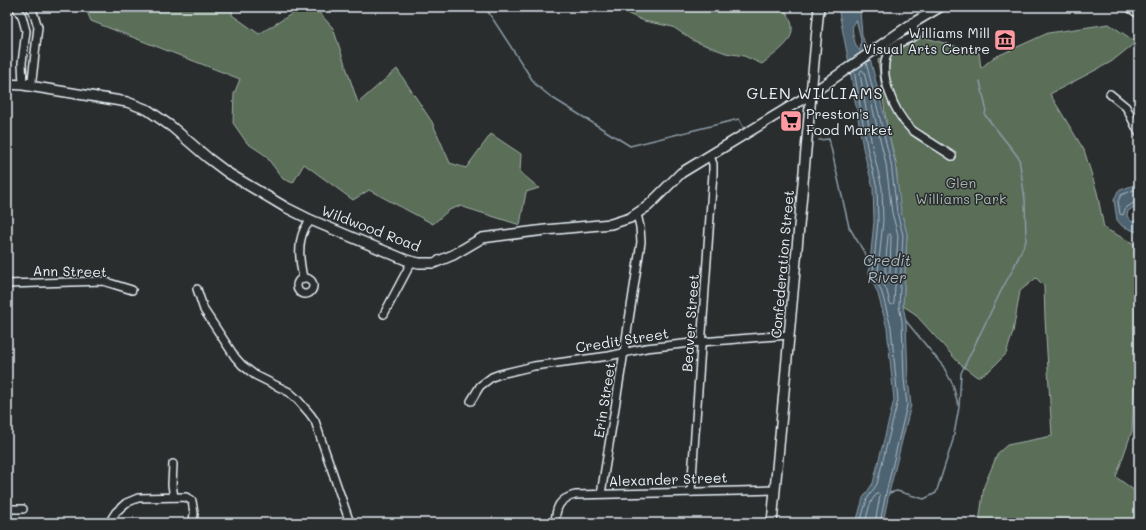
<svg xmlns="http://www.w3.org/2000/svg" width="1146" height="530" viewBox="0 0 1146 530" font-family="Mali,sans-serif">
	<rect width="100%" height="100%" fill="#2a2d2e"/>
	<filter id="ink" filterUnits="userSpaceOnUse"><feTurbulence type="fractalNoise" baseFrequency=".025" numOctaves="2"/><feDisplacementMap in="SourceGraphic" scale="8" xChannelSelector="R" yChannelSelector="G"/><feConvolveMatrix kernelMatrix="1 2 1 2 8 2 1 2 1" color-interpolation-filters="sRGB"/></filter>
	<g filter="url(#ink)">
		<g fill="#5a6e59" stroke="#a1b0a8">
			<polygon points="85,7 233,7 232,15 259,34 303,7 314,7 333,28 358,103 397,69 432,122 450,163 466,168 491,134 521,154 520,172 539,188 526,192 520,225 460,206 449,210 433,224 369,190 353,200 304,164 293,183 283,179 265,155 247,143 233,123 234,94 240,79 91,21"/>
			<path d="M613 7H783C805 36 783 47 762 64L744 56 726 53 694 41 673 27 644 21Z"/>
			<polygon points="1109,24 1136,42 1111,62 1050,94 1084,150 1097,192 1104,228 1138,246 1136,355 1132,431 1116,477 1139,494 1139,523 979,523 984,486 998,453 1007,445 1052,436 1045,319 1044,286 1036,278 1020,291 1013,332 1006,354 989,371 977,377 960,364 914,313 903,306 907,234 901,211 899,207 896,162 887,128 878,60 909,33 979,53 981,68 993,58 1048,33"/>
		</g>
		<g fill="#4d6371" stroke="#8b9ca7" fill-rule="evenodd">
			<path d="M838 7H861L860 11 862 35 871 62 888 131 895 163 901 211 907 234 903 306 906 321 908 379 911 405 889 493 883 523H856L863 498 873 483 894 400 887 328 878 294 869 273 874 221 873 188 863 148 848 58ZM856 19 861 39 860 51C855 47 851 31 853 25 853 23 855 21 856 19Z"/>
			<polygon points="1139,183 1139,204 1128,211 1127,216 1132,222 1139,219 1139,233 1122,226 1117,220 1114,200 1118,191"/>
		</g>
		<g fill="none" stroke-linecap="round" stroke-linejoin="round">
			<g stroke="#aab8c2" stroke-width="1">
				<polyline points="866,62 891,163 897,212 903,235 899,306 902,321 904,379 907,405 886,493 880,523"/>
				<polyline points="854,70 867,147 877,188 878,221 873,272 882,293 891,327 898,400 877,484 867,499 860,523"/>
				<polygon points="862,70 864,72 886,164 892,213 898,235 894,303 892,305 890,304 887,291 878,271 883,221 882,188 872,146 860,73"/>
				<polyline points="1139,188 1121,195 1118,201 1120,214 1123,215 1126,208 1135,202 1139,201"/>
				<polygon points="890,234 891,236 890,273 887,275 885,270 888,236"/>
				<path d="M865 523C868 513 869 500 878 493L880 496 875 523"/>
			</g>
			<g stroke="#8b9ca7" stroke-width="1.5">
				<polyline points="485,7 535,84 551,97 630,146 739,119 744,129"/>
				<polyline points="819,140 829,139 849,227 870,262"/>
				<polyline points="906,321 943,366 953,385 958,405"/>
				<polyline points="889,493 897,491 924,499 936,493 953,440 959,407 961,373 1002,289 1012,271 1026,241 1025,200 1019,158 985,115 986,108 980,81"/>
			</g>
			<g stroke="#e8f1f8" stroke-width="10">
				<g id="street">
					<polyline points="16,7 22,16 26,31 22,63 23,85 32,80 38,27 33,12 30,7"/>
					<path d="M913 23 915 36C906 40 894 44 889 51 876 72 895 114 911 129 915 133 920 135 924 138 933 144 943 150 952 156"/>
					<polyline points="1110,94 1126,107 1139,133"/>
					<circle cx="305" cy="286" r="8"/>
					<path d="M303 278C300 263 297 245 304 230 305 227 309 223 311 220"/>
					<polyline points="7,284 103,281 132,290"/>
					<polyline points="197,289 204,310 235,357 242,365 255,375 289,392 297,399 310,414 315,421 321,439 350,523"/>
					<polyline points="384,314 412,261"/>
					<polyline points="471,401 480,386 492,377 500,374 534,366 609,356 646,348 701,342 789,335"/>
					<polyline points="173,464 172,485 174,497"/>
					<polyline points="691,492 713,173 713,164 710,156"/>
					<polyline points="601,494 624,352 641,242 640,227 637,214"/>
					<polyline points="7,509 23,509"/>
					<polyline points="109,523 116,512 126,503 138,498 186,497 192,501 194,513 193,523"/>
					<path d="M555 523C556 507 559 499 575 495L775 490"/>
				</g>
			</g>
			<g stroke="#e8f1f8" stroke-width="12">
				<g id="secondary">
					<polyline points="1130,7 1139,13"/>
					<polyline points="7,84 23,85 127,102 148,110 172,127 208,158 228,173 285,207 311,220 406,260 419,263 434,263 453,255 482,238 545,230 611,224 630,218 648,206 681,173 811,94 913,23 940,7"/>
					<polyline points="772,523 819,7"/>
				</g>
			</g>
			<use href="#street" stroke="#2a2d2e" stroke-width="7"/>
			<use href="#secondary" stroke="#2a2d2e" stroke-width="9"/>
		</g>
	</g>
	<defs>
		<g id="museum-square" transform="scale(1.15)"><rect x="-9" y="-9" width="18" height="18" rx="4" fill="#ff9aa2" stroke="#2a2d2e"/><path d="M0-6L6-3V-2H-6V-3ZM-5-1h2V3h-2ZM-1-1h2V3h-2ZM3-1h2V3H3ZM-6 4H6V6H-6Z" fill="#111"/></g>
		<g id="supermarket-square" transform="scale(1.15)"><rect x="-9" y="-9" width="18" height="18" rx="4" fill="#ff9aa2" stroke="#2a2d2e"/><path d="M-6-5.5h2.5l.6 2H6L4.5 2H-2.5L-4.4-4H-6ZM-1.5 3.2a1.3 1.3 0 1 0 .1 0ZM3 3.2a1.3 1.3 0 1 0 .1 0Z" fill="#111"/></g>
	</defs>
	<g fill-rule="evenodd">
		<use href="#museum-square" x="1005" y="40"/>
		<use href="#supermarket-square" x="791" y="121"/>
	</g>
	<g text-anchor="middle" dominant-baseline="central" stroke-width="3" stroke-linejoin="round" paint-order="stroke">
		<g font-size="14" fill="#e8f1f8" stroke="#2a2d2e" text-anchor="end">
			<text x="990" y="32">Williams Mill<tspan x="990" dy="16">Visual Arts Centre</tspan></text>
			<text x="806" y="113" text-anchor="start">Preston's<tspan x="806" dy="16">Food Market</tspan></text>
		</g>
		<g font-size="14" fill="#a8b6b0" stroke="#2a2d2e">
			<text x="961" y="182">Glen<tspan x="961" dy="16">Williams Park</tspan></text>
		</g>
		<g font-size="14" fill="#e8f1f8" stroke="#2a2d2e">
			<text transform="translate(371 228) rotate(21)">Wildwood Road</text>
			<text transform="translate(782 264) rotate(-85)">Confederation Street</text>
			<text transform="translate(70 271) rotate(1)">Ann Street</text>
			<text transform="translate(690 323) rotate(-86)">Beaver Street</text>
			<text transform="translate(622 340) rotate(-9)">Credit Street</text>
			<text transform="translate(604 400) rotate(-81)">Erin Street</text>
			<text transform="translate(668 479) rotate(-2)">Alexander Street</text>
		</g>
		<g font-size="15" font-style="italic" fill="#aab8c2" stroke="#2a2d2e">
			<text x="887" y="260">Credit<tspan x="887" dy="17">River</tspan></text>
		</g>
		<g font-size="16" letter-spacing="1" fill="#e8f1f8" stroke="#2a2d2e">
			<text x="815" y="92">GLEN WILLIAMS</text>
		</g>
	</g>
	<rect width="1146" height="530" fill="none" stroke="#2a2d2e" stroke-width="24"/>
	<rect x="12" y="12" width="1122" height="506" fill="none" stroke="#e8f1f8" stroke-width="1.5" filter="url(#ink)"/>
</svg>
